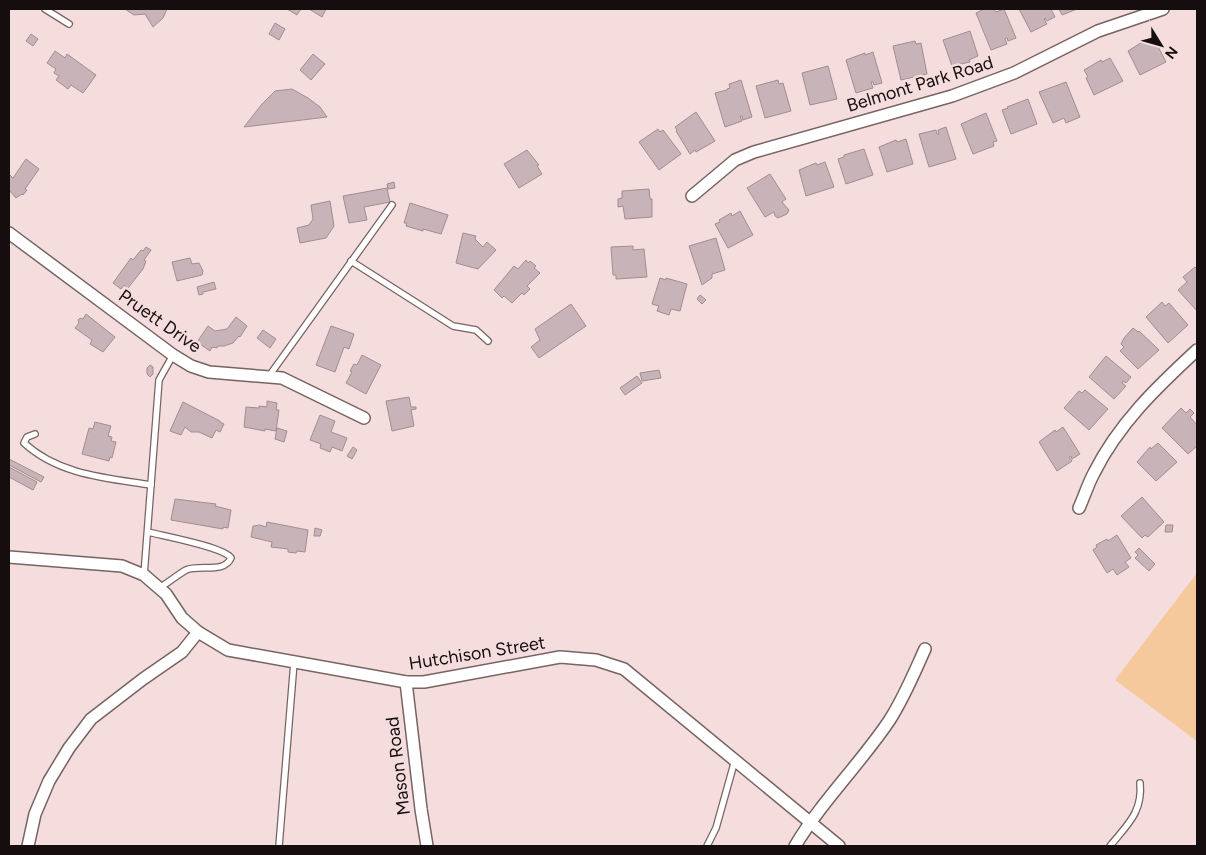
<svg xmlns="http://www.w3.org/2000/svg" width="1206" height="855" viewBox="0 0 1206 855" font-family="Figtree,sans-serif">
	<rect width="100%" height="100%" fill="#f4dddc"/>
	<polygon fill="#f6c99d" points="1197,573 1197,741 1115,680"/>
	<g fill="#c8b3b9" stroke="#a08d92">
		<polygon points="125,9 167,9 163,18 153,27 145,14 134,15"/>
		<polygon points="287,9 301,9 297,15"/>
		<polygon points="309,9 326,9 322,17"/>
		<polygon points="984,9 994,9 996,12 1004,9 1016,38 1008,41 1007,38 1005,39 1007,44 991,50 976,13"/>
		<polygon points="1019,9 1051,9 1055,17 1047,21 1045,18 1044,19 1047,24 1031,32"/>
		<polygon points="1059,9 1077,9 1062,15"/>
		<polygon points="275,23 285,29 279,40 269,34"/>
		<polygon points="970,31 978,56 969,60 970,62 952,66 943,40"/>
		<polygon points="31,34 38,39 33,46 26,41"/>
		<polygon points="1154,39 1166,62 1140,75 1128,51 1144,41 1145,43"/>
		<polygon points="915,41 916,44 921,43 927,74 901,80 893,46"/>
		<polygon points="55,51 65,58 67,54 96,75 83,93 71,85 68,89 56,80 59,76 54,73 56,69 47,63"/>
		<polygon points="873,52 882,83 874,85 873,82 871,82 873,88 856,93 846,60 865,53 865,55"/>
		<polygon points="313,54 325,64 311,80 300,70"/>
		<polygon points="1110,58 1123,81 1094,95 1086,78 1088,77 1084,70 1101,60 1102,62"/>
		<polygon points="828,66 837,99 810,105 802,73"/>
		<polygon points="741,80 752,117 743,120 742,116 740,116 742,121 725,127 715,93 727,90 727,89 730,88 729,84"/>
		<polygon points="778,80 779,84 783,83 791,111 765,118 756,86"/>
		<polygon points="1066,82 1080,117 1066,123 1064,118 1053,123 1039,92"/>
		<polygon points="292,89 308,98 320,107 327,117 244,127 262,104 275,91"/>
		<polygon points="1028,99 1037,124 1011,134 1002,110 1008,108 1007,107"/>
		<polygon points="696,112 715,141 696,152 695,150 690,154 676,131 677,130 675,127"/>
		<polygon points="986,113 997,141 993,142 994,146 973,154 961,124"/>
		<polygon points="946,127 956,159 929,167 919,134 936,130 937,134 939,134 938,130"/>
		<polygon points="658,129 660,132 663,130 681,154 659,170 639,142"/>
		<polygon points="906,139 913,164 887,172 879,147 896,140 897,142"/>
		<polygon points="864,149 873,175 846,184 838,159 844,157 844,155"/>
		<polygon points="527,150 539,165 537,166 542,174 519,188 504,164"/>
		<polygon points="26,159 39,169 25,189 27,190 23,195 22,194 16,198 9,190 9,177 10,175 13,178"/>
		<polygon points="825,162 834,187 806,196 799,170 816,163 817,165"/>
		<polygon points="770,174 786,199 782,202 789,210 787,214 778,218 775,216 774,212 765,217 747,188"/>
		<polygon points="394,182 395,188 388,189 387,184"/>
		<polygon points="387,188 390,202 364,207 367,220 349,223 343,196"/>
		<polygon points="649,189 650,199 652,199 652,217 625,219 623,206 618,207 618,199 622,198 622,191"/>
		<polygon points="330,201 334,226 326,238 300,243 297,228 309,225 313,219 311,205"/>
		<polygon points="410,203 448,215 441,234 423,229 423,231 406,226 407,223 404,223"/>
		<polygon points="740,211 753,235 728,248 715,224 720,222 719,220 731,213 732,216"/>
		<polygon points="463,233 476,236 475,239 483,247 487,242 496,250 478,269 456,263"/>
		<polygon points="716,238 725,270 712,274 712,278 702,285 689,246"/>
		<polygon points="633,246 633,250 644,249 647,277 616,279 616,275 613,275 611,247"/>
		<polygon points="146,247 151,250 144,260 146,261 143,269 128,288 124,285 121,289 113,283 131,258 133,260 141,250 143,251"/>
		<polygon points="190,258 192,264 199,263 203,271 202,275 177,281 172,262"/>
		<polygon points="526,260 528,263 530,261 536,266 534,268 540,273 527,286 530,289 524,295 522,293 512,303 504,296 502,298 494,290 514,266 518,269"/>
		<polygon points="1195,267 1197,269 1197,311 1178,290 1187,282 1183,277"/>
		<polygon points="660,278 666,280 666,278 687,284 680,311 671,309 669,315 657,311 659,306 652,304"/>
		<polygon points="214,282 216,289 203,292 203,294 199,295 197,287"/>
		<polygon points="700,295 706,300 702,304 697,299"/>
		<polygon points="1162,302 1165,306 1169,303 1188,325 1168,343 1146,317"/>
		<polygon points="571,304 586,326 539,358 531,347 540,340 535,329"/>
		<polygon points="86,314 115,337 103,352 90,344 92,340 75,328 79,323 78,320 80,318 83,319"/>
		<polygon points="236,317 247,326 240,337 239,336 233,343 224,346 218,346 217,348 212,347 210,351 197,342 208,326 215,331 227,329"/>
		<polygon points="331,326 354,334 349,349 344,347 335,372 316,365"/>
		<polygon points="1133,328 1138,332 1139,331 1159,350 1138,369 1120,351 1124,347 1121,344 1124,338"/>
		<polygon points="263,330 276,339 270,348 257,338"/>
		<polygon points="362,355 381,365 366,394 346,383 352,372 350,371 354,364 357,365"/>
		<polygon points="1106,356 1131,377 1126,383 1123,381 1122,383 1126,386 1114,399 1089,377"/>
		<polygon points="150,365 153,367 153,374 150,377 147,374 147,368"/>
		<polygon points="659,370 661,378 642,381 640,373"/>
		<polygon points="637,376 642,383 625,395 620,388"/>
		<polygon points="1085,390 1108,409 1089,430 1064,408 1079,391 1082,393"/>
		<polygon points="409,397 411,407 416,407 416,409 411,410 414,426 392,431 386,401"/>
		<polygon points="267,401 277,403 276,410 279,410 276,431 265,429 265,431 244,427 246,407 259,408 259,406 267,407"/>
		<polygon points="183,402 220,421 220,422 224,424 220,432 216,430 212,438 199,432 191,432 185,427 181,435 170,431"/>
		<polygon points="1181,408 1186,413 1190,409 1194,413 1190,417 1197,425 1197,446 1188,454 1162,428"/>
		<polygon points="320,415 335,421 331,432 347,438 342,451 332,447 330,452 320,448 321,444 310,440"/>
		<polygon points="95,422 111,426 108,436 112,437 111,441 116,442 112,458 110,457 109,461 82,454 89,428 93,429"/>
		<polygon points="1063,427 1080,454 1072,459 1071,456 1069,457 1072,461 1057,471 1039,442 1055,430 1056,432"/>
		<polygon points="277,428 287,431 284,442 275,439"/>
		<polygon points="1158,443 1177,462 1156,481 1137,462 1150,447 1151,449"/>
		<polygon points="353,447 357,450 352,459 347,456"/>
		<polygon points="9,459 44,477 41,482 9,465"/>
		<polygon points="9,467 37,482 33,490 9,477"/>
		<polygon points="1142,497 1164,522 1148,537 1145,535 1142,538 1121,516"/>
		<polygon points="175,499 216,504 215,506 231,510 228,528 223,527 223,529 171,520"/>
		<polygon points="267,522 308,530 305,552 297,551 296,553 288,552 288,549 271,547 272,542 251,537 253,526 260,525 266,527"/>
		<polygon points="1166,525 1173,525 1172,532 1165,532"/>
		<polygon points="315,528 322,530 320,536 314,536"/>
		<polygon points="1117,535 1131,558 1125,562 1129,567 1117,575 1113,569 1107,573 1093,550 1097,547 1096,545 1107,539 1108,541"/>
		<polygon points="1139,548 1155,564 1149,571 1135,558 1138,555 1135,552"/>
	</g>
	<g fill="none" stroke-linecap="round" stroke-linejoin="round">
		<g stroke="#766362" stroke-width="8">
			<g id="lane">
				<polyline points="45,9 69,24"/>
				<polyline points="351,261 453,326 476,330 488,341"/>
				<polyline points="269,376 392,205"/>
				<path d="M35 434 27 437 24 443C59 475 106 478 151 485"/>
				<path d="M148 532C163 536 224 547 231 558 224 574 200 564 186 570 177 575 168 583 159 588"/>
				<polyline points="144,575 159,380 173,355"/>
				<polyline points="279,846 294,662"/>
				<polyline points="707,846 716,828 735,760"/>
				<path d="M1110 846C1127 825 1143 812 1140 783"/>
			</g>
		</g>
		<g stroke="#766362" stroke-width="14">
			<g id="street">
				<polyline points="692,196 735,160 754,152 952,96 1014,73 1098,31 1163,9"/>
				<polyline points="9,233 173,355 191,366 209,372 282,378 364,418"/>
				<path d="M1079 508C1084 497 1088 484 1094 473 1119 423 1157 387 1197 350"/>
				<polyline points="9,557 122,566 144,575 166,594 182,618 198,632 228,650 406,682 424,682 560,657 596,660 624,669 839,846"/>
				<polyline points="406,682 421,809 427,846"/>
				<polyline points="28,846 35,814 49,781 69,748 91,719 143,679 182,652 198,632"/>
				<path d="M795 846C822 801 860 764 889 721 904 698 914 673 925 649"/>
			</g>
		</g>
		<use href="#lane" stroke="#fff" stroke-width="5.5"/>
		<use href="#street" stroke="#fff" stroke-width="11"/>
	</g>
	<g text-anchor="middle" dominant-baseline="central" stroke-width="5" stroke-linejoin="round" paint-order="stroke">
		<g font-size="18" fill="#160e0e" stroke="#f4dddc">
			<text transform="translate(920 84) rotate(-17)">Belmont Park Road</text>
			<text transform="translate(160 321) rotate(35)">Pruett Drive</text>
			<text transform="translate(477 653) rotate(-9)">Hutchison Street</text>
			<text transform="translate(398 766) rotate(-97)">Mason Road</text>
		</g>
	</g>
	<rect width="1206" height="855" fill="none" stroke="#160e0e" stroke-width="20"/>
	<g transform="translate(1161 45) rotate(127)" stroke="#f4dddc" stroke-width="4" paint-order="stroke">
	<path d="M0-4L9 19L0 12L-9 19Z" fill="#160e0e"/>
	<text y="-8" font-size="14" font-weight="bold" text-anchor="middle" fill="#160e0e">N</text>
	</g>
</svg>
